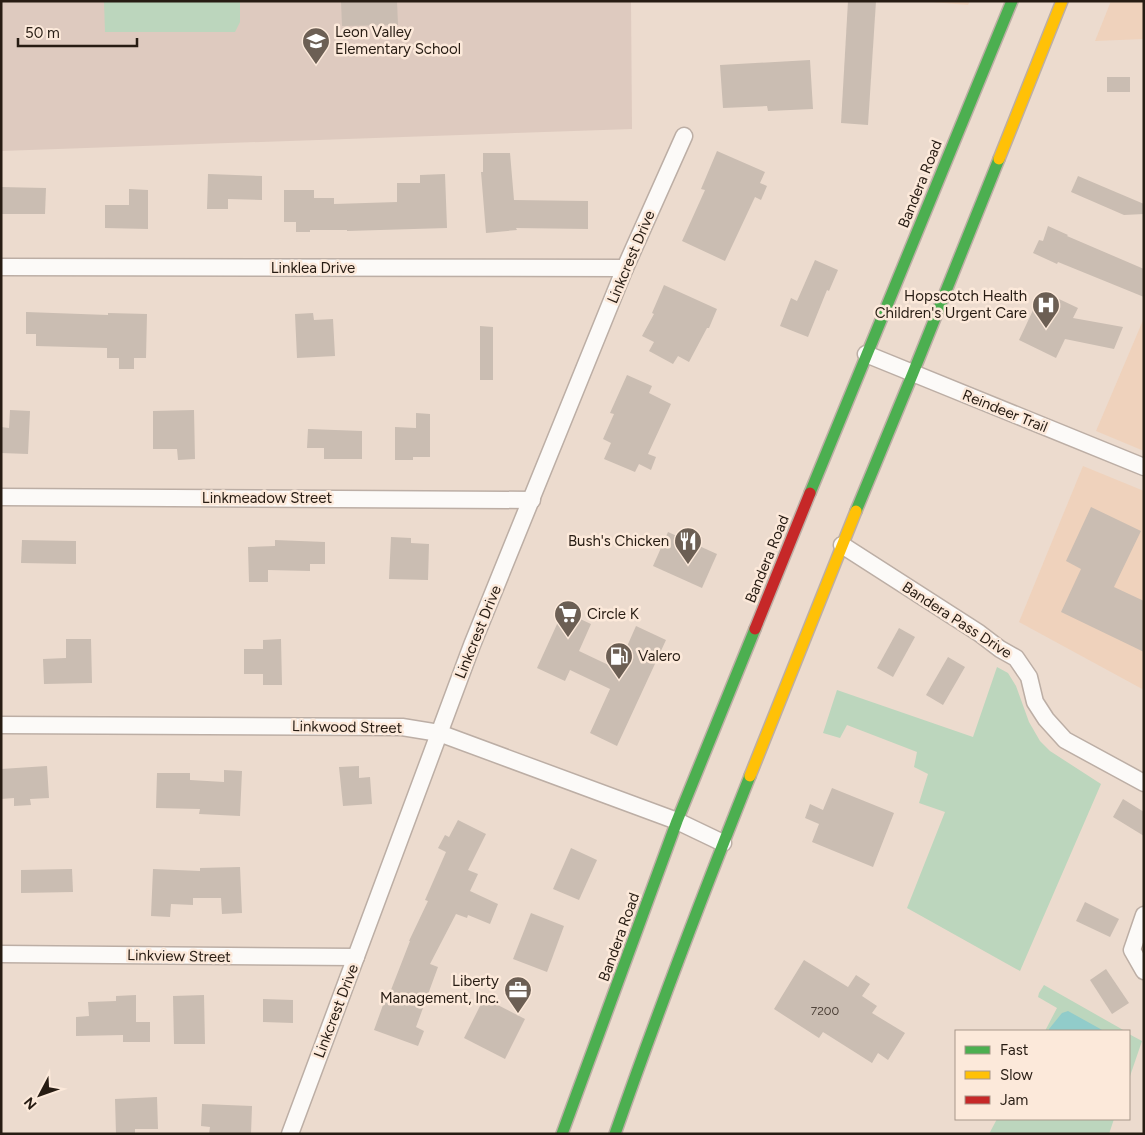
<svg xmlns="http://www.w3.org/2000/svg" width="1145" height="1135" viewBox="0 0 1145 1135" font-family="Figtree,sans-serif">
	<rect width="100%" height="100%" fill="#ecdbce"/>
	<g fill="#efd2bc">
		<polygon points="920,1 970,1 968,5"/>
		<polygon points="1111,1 1144,1 1144,39 1095,41"/>
		<polygon points="1144,318 1144,451 1096,431"/>
		<polygon points="1083,466 1144,491 1144,690 1019,622"/>
	</g>
	<polygon fill="#decabf" points="1,1 631,1 632,129 1,151"/>
	<g fill="#bcd6bd">
		<polygon points="104,1 240,1 240,22 235,32 105,32"/>
		<polygon points="997,667 1008,673 1016,686 1029,722 1040,741 1050,751 1101,784 1020,971 907,908 945,812 919,803 928,774 914,767 917,752 847,725 840,738 823,733 837,690 973,737"/>
		<polygon points="1044,985 1125,1031 1045,1031 1057,1008 1038,997 1039,993"/>
		<polygon points="1129,1034 1142,1041 1129,1079"/>
		<polygon points="997,1119 1114,1119 1109,1134 989,1134"/>
	</g>
	<polygon fill="#91ccca" points="1068,1011 1104,1031 1049,1031 1049,1029 1062,1013"/>
	<g fill="#cabdb2">
		<polygon points="341,1 397,1 398,25 342,26"/>
		<polygon points="848,1 876,1 868,125 841,123"/>
		<polygon points="810,60 813,109 768,111 767,106 723,108 720,65"/>
		<rect x="1107" y="77" width="23" height="15"/>
		<polygon points="717,151 765,172 760,183 767,186 761,200 755,197 725,261 682,241 705,190 701,189"/>
		<polygon points="483,153 510,153 514,200 588,201 588,229 516,228 517,230 486,233 481,172 483,172"/>
		<polygon points="208,174 262,176 262,200 228,199 228,209 207,209"/>
		<polygon points="445,174 447,228 347,231 347,230 310,230 310,232 296,232 296,222 284,222 284,190 314,190 314,198 334,198 334,204 397,202 397,183 420,183 420,175"/>
		<polygon points="1078,176 1144,204 1144,214 1124,215 1071,192"/>
		<polygon points="1,187 46,188 45,214 1,214"/>
		<polygon points="129,189 148,190 148,229 105,228 105,205 129,205"/>
		<polygon points="1048,226 1068,235 1067,236 1144,269 1144,297 1058,262 1057,264 1033,253 1039,240 1043,241"/>
		<polygon points="815,260 838,270 829,291 827,290 808,337 780,326 791,298 797,301"/>
		<polygon points="664,285 717,309 709,328 707,328 689,362 678,356 673,364 649,351 654,342 642,336 654,314 652,313"/>
		<polygon points="1042,291 1078,308 1073,318 1123,327 1114,349 1065,339 1056,358 1019,340"/>
		<polygon points="26,312 108,315 108,313 147,314 146,358 134,358 134,369 119,369 119,358 107,358 107,348 36,346 36,334 26,334"/>
		<polygon points="313,313 314,320 333,319 335,356 297,358 295,314"/>
		<polygon points="480,326 493,327 493,380 480,380"/>
		<polygon points="627,375 652,386 649,393 671,404 648,454 656,457 651,470 639,464 635,472 604,459 611,443 603,439 614,414 610,413"/>
		<polygon points="10,410 30,411 28,454 1,453 1,427 9,428"/>
		<polygon points="194,410 195,459 178,460 177,449 153,449 153,411"/>
		<polygon points="416,413 430,414 430,457 413,457 413,460 395,460 395,427 416,428"/>
		<polygon points="308,429 362,431 362,459 324,459 324,448 307,448"/>
		<polygon points="1091,507 1141,531 1114,587 1144,601 1144,652 1061,612 1081,569 1066,561"/>
		<polygon points="668,532 717,554 702,588 653,566"/>
		<polygon points="391,537 411,538 411,543 429,544 428,580 389,579"/>
		<polygon points="22,540 76,541 76,564 21,563"/>
		<polygon points="275,540 325,542 325,564 310,564 310,571 268,570 268,582 249,582 248,547 275,546"/>
		<polygon points="563,611 591,624 579,651 617,669 636,626 666,640 617,746 590,733 610,689 570,670 565,681 537,668"/>
		<polygon points="899,628 915,637 893,677 877,668"/>
		<polygon points="66,639 91,639 92,683 44,684 43,659 66,658"/>
		<polygon points="281,639 282,685 263,685 263,674 244,674 244,649 263,649 263,640"/>
		<polygon points="948,657 965,667 943,705 926,695"/>
		<polygon points="47,766 49,798 30,799 31,805 14,806 14,798 1,799 1,769"/>
		<polygon points="359,766 359,778 370,777 372,804 343,806 339,767"/>
		<polygon points="224,770 242,771 240,816 199,814 200,809 156,808 157,773 190,773 190,780 224,782"/>
		<polygon points="832,788 894,813 873,867 812,842 819,824 805,818 810,804 823,810"/>
		<polygon points="1123,799 1144,812 1144,836 1113,817"/>
		<polygon points="458,820 486,834 468,870 478,874 470,891 498,904 490,924 468,915 467,918 456,914 430,964 438,967 416,1027 424,1031 418,1046 374,1030 387,994 389,995 410,941 409,941 428,901 425,900 446,852 438,848 445,835 449,837"/>
		<polygon points="571,848 597,860 579,900 553,889"/>
		<polygon points="240,867 242,913 222,914 221,898 193,898 193,905 171,904 170,917 151,916 153,869 200,871 200,868"/>
		<polygon points="72,869 73,892 21,893 21,870"/>
		<polygon points="1085,902 1119,919 1110,937 1076,921"/>
		<polygon points="531,913 564,926 547,972 513,959"/>
		<polygon points="804,960 848,987 856,975 870,984 862,996 877,1006 872,1013 905,1033 888,1060 878,1053 872,1063 823,1032 819,1038 774,1009"/>
		<polygon points="1106,969 1129,1003 1112,1014 1090,980"/>
		<polygon points="136,995 136,1022 150,1022 150,1042 123,1042 123,1035 76,1036 76,1017 89,1016 88,1002 116,1001 116,996"/>
		<polygon points="204,995 205,1044 174,1044 173,996"/>
		<polygon points="484,998 525,1019 505,1059 464,1038"/>
		<polygon points="263,999 293,1000 293,1023 263,1022"/>
		<polygon points="157,1097 158,1129 135,1129 135,1134 116,1134 115,1099"/>
		<polygon points="202,1104 252,1106 251,1134 209,1134 210,1127 201,1126"/>
	</g>
	<g fill="none" stroke-linecap="round" stroke-linejoin="round">
		<g stroke="#bcaea5" stroke-width="19">
			<g id="street">
				<polyline points="1,267 625,268"/>
				<polyline points="866,354 1144,467"/>
				<polyline points="1,497 532,500"/>
				<polyline points="842,545 979,633 1000,649 1016,658 1029,677 1035,702 1046,719 1065,740 1144,783"/>
				<polyline points="1,725 402,727 439,733 677,821 723,843"/>
				<polyline points="1144,915 1132,950 1144,971"/>
				<polyline points="1,954 356,957"/>
				<polyline points="290,1134 472,645 625,268 684,136"/>
			</g>
		</g>
		<g stroke="#bcaea5" stroke-width="14">
			<g id="fast">
				<polyline points="810,493 1012,1"/>
				<polyline points="856,511 913,373 999,159"/>
				<polyline points="562,1134 677,821 755,629"/>
				<path d="M615 1134C657 1014 703 894 750 776"/>
			</g>
		</g>
		<g stroke="#bcaea5" stroke-width="14">
			<g id="slow">
				<polyline points="999,159 1062,1"/>
				<polyline points="750,776 856,511"/>
			</g>
		</g>
		<g stroke="#bcaea5" stroke-width="14">
			<polyline id="jam" points="755,629 810,493"/>
		</g>
		<use href="#street" stroke="#fcfaf8" stroke-width="16"/>
		<use href="#fast" stroke="#4caf50" stroke-width="11"/>
		<use href="#slow" stroke="#ffc107" stroke-width="11"/>
		<use href="#jam" stroke="#c62828" stroke-width="11"/>
	</g>
	<defs>
		<g id="school-pin" transform="scale(1.4375)"><path d="M0 17L-7.5 6A9.5 9.5 0 1 1 7.5 6Z" fill="#6c5f54" stroke="#fce9da"/><path d="M0-5L7-2L0 1L-7-2ZM-4 1L0 2.5L4 1V4Q0 6-4 4Z" fill="#fff"/></g>
		<g id="hospital-pin" transform="scale(1.4375)"><path d="M0 17L-7.5 6A9.5 9.5 0 1 1 7.5 6Z" fill="#6c5f54" stroke="#fce9da"/><path d="M-5-5h3v3.5h4V-5h3V5h-3V1.5h-4V5h-3Z" fill="#fff"/></g>
		<g id="restaurant-pin" transform="scale(1.4375)"><path d="M0 17L-7.5 6A9.5 9.5 0 1 1 7.5 6Z" fill="#6c5f54" stroke="#fce9da"/><path d="M-5-6h1v4h1v-4h1v4h1v-4h1v5L-1.5 .5V6h-2V.5L-5-1ZM5-6V6H3V1.5H1.5Q1.5-4 5-6Z" fill="#fff"/></g>
		<g id="supermarket-pin" transform="scale(1.4375)"><path d="M0 17L-7.5 6A9.5 9.5 0 1 1 7.5 6Z" fill="#6c5f54" stroke="#fce9da"/><path d="M-6-5.5h2.5l.6 2H6L4.5 2H-2.5L-4.4-4H-6ZM-1.5 3.2a1.3 1.3 0 1 0 .1 0ZM3 3.2a1.3 1.3 0 1 0 .1 0Z" fill="#fff"/></g>
		<g id="fuel-pin" transform="scale(1.4375)"><path d="M0 17L-7.5 6A9.5 9.5 0 1 1 7.5 6Z" fill="#6c5f54" stroke="#fce9da"/><path d="M-5.5-6h7V0h2V4h1.3V-2.5L3-4.5l.8-.8L6-3V5H2.5V1h-1V6h-7ZM-4.2-4.7v3.2H.2V-4.7Z" fill="#fff"/></g>
		<g id="office-pin" transform="scale(1.4375)"><path d="M0 17L-7.5 6A9.5 9.5 0 1 1 7.5 6Z" fill="#6c5f54" stroke="#fce9da"/><path d="M-6-3h4V-5.5h4V-3h4V5H-6ZM-1-4.5V-3h2v-1.5ZM-6 0V1H6V0Z" fill="#fff"/></g>
	</defs>
	<g fill-rule="evenodd">
		<use href="#school-pin" x="316" y="41"/>
		<use href="#hospital-pin" x="1046" y="305"/>
		<use href="#restaurant-pin" x="688" y="541"/>
		<use href="#supermarket-pin" x="568" y="614"/>
		<use href="#fuel-pin" x="619" y="656"/>
		<use href="#office-pin" x="518" y="990"/>
	</g>
	<g text-anchor="middle" dominant-baseline="central" stroke-width="5" stroke-linejoin="round" paint-order="stroke">
		<g font-size="12" fill="#50443b">
			<text x="825" y="1011">7200</text>
		</g>
		<g font-size="15" fill="#271c13" stroke="#fce9da" text-anchor="start">
			<text x="335" y="32">Leon Valley<tspan x="335" dy="17">Elementary School</tspan></text>
			<text x="1027" y="296" text-anchor="end">Hopscotch Health<tspan x="1027" dy="17">Children's Urgent Care</tspan></text>
			<text x="669" y="541" text-anchor="end">Bush's Chicken</text>
			<text x="587" y="614">Circle K</text>
			<text x="638" y="656">Valero</text>
			<text x="499" y="981" text-anchor="end">Liberty<tspan x="499" dy="17">Management, Inc.</tspan></text>
		</g>
		<g font-size="15" fill="#271c13" stroke="#fce9da">
			<text transform="translate(920 184) rotate(-68)">Bandera Road</text>
			<text transform="translate(631 257) rotate(-67)">Linkcrest Drive</text>
			<text x="313" y="268">Linklea Drive</text>
			<text transform="translate(1005 411) rotate(22)">Reindeer Trail</text>
			<text x="267" y="498">Linkmeadow Street</text>
			<text transform="translate(767 559) rotate(-68)">Bandera Road</text>
			<text transform="translate(957 620) rotate(33)">Bandera Pass Drive</text>
			<text transform="translate(478 632) rotate(-68)">Linkcrest Drive</text>
			<text transform="translate(347 727) rotate(1)">Linkwood Street</text>
			<text transform="translate(619 937) rotate(-70)">Bandera Road</text>
			<text transform="translate(179 956) rotate(1)">Linkview Street</text>
			<text transform="translate(336 1011) rotate(-69)">Linkcrest Drive</text>
		</g>
	</g>
	<rect width="1145" height="1135" fill="none" stroke="#271c13" stroke-width="5"/>
	<rect x="955" y="1030" width="175" height="90" fill="#fce9da" stroke="#a7978a"/>
	<rect x="965" y="1046" width="25" height="8" fill="#4caf50" stroke="#a7978a"/>
	<text x="1000" y="1055" font-size="15" fill="#271c13">Fast</text>
	<rect x="965" y="1071" width="25" height="8" fill="#ffc107" stroke="#a7978a"/>
	<text x="1000" y="1080" font-size="15" fill="#271c13">Slow</text>
	<rect x="965" y="1096" width="25" height="8" fill="#c62828" stroke="#a7978a"/>
	<text x="1000" y="1105" font-size="15" fill="#271c13">Jam</text>
	<g transform="translate(40 1095) rotate(229)" stroke="#fce9da" stroke-width="4" paint-order="stroke">
	<path d="M0-4L9 19L0 12L-9 19Z" fill="#271c13"/>
	<text y="-8" font-size="14" font-weight="bold" text-anchor="middle" fill="#271c13">N</text>
	</g>
	<path d="M18 38v8h119v-8" fill="none" stroke="#271c13" stroke-width="2.5"/>
	<text x="25" y="38" font-size="15" fill="#271c13" stroke="#fce9da" stroke-width="4" paint-order="stroke">50 m</text>
</svg>
